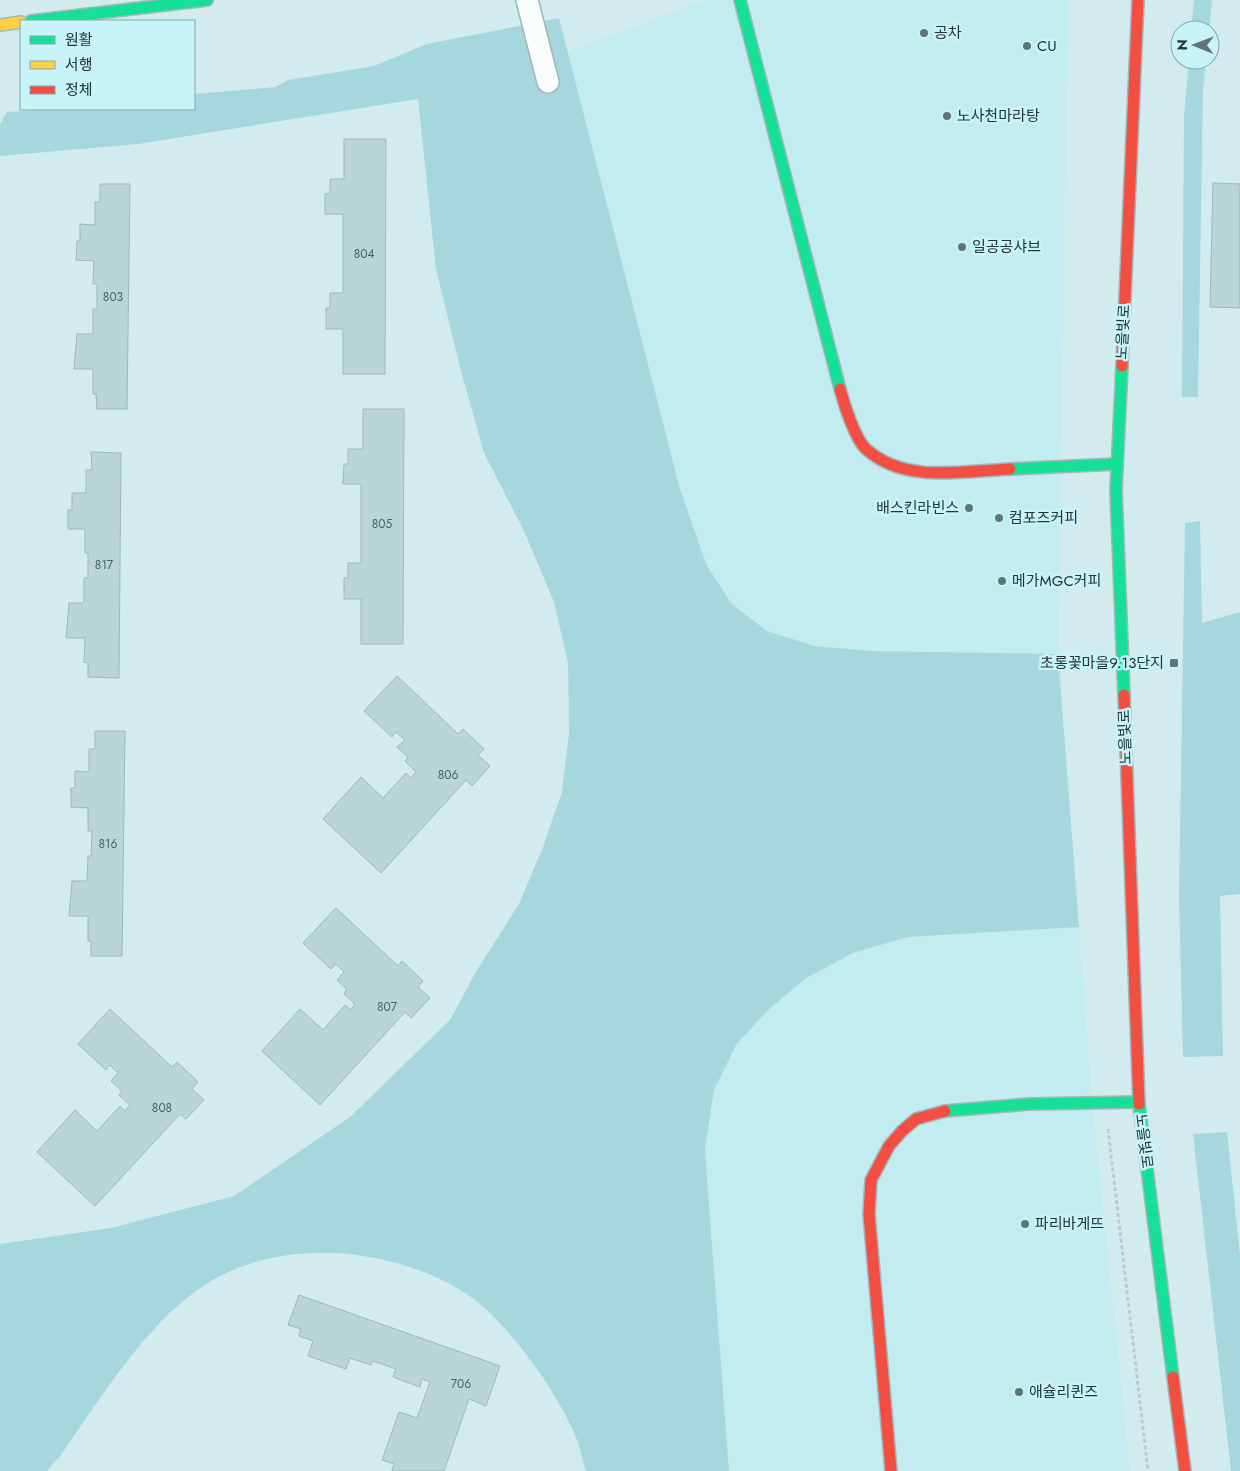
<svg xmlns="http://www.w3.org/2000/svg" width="1240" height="1471" viewBox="0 0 1240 1471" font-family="Jost,'Noto Sans KR',sans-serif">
	<rect width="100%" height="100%" fill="#d2ebee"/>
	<g fill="#c3ecf1">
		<polygon points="704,0 1068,0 1058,654 871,651 815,646 767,631 732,604 707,566 680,489 567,52"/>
		<polygon points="1079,927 1092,1102 1130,1471 729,1471 705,1150 714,1090 736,1045 768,1010 806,978 853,953 908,937"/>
	</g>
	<g fill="#a7d7de">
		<polygon points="1194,0 1212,0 1209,30 1191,30"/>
		<path d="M559 18 680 489 707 566 732 604 767 631 815 646 871 651 1058 654 1079 927 908 937 853 953 806 978 768 1010 736 1045 714 1090 705 1150 729 1471H586C582 1459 580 1446 575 1435 557 1392 507 1321 468 1295 433 1271 391 1259 348 1254 306 1250 259 1256 220 1276 153 1311 104 1394 61 1455L47 1471H0V1244L111 1228 234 1196 350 1117 450 1020 477 970 519 904 543 847 562 792 569 734 568 663 554 602 524 531 484 453 461 371 436 269 418 99 138 144 0 156V124L7 112 56 109H194V94L276 87 288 80 374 66 427 44Z"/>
		<polygon points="1189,60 1206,60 1203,90 1198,397 1182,397 1184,114"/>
		<polygon points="1200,521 1202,623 1240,612 1240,894 1220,896 1223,1056 1183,1057 1179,896 1185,523"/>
		<polygon points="1227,1132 1240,1255 1240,1471 1231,1471 1193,1134"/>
	</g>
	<g fill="#b8d5d8" stroke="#a3b6b9">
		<polygon points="344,139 386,139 385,374 343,374 343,329 326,329 326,308 330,308 330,293 343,293 343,214 325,214 325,194 330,194 330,179 344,179"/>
		<polygon points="1213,183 1240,184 1240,308 1210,307"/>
		<polygon points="100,184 130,184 127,409 97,409 96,394 93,394 93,369 74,369 77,334 93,334 93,309 97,309 97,284 93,284 94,261 76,260 77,241 80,241 80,224 95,225 95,202 100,202"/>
		<polygon points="363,409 404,409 403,644 361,644 361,599 344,599 344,578 348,578 348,563 361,563 361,484 343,484 344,464 348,464 348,449 363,449"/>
		<polygon points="91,452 121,453 119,678 88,677 88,663 84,662 85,638 66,638 69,603 84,603 84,578 88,578 88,553 85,553 85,529 68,529 68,510 72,510 72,493 86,493 86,470 92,470"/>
		<polygon points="397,676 458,734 463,729 484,749 478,755 490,766 472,786 466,780 381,873 323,819 361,777 383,798 406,773 411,778 416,772 405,761 408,757 397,747 405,740 396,732 392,737 364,711"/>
		<polygon points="95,731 125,731 122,956 91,956 91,941 88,941 88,916 69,916 72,881 87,881 88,856 91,856 92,831 88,831 88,808 71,807 71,788 75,788 75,771 89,772 89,749 95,749"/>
		<polygon points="336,908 398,966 402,961 423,981 418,987 430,998 411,1018 405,1012 320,1105 262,1051 300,1009 323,1030 345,1005 351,1010 355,1004 344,994 347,989 337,980 344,972 336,964 331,969 303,943"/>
		<polygon points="110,1009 172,1067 177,1062 198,1082 192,1089 204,1100 186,1119 180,1114 95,1206 37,1152 75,1110 97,1131 120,1106 125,1111 130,1105 119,1095 122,1091 111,1081 118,1073 110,1065 106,1070 78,1044"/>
		<polygon points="299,1295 500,1366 486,1406 469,1399 444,1471 392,1471 394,1464 382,1460 399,1412 417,1418 430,1382 422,1379 420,1387 393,1377 396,1369 373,1361 371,1365 350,1358 346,1369 308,1356 313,1341 299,1336 301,1329 288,1325"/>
	</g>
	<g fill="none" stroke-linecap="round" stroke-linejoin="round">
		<g stroke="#a3b6b9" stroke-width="24">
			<polyline id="street" points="527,0 548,82"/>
		</g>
		<g stroke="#a3b6b9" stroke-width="14">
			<g id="fast">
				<polyline points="740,0 840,389"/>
				<polyline points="31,21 207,0"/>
				<polyline points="1122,366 1116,490 1124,695"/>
				<polyline points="1010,469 1117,464"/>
				<polyline points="1139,1104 1173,1377"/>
				<polyline points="945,1111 1029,1104 1139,1102"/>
			</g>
		</g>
		<g stroke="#a3b6b9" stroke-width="14">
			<polyline id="slow" points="0,25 21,22"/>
		</g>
		<g stroke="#a3b6b9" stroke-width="14">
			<g id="jam">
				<polyline points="1122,366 1138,0"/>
				<path d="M840 389C844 404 855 439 866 449 905 484 962 471 1010 469"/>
				<polyline points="1124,695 1139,1104"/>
				<polyline points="1173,1377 1185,1471"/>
				<polyline points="891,1471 869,1214 871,1180 889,1146 902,1131 916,1119 945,1111"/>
			</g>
		</g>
		<polyline stroke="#c0cacb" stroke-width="3" stroke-dasharray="4 2.5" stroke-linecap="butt" points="1108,1129 1148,1471"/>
		<use href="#street" stroke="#f8fcfc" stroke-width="21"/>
		<use href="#fast" stroke="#16e098" stroke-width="11"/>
		<use href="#slow" stroke="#ffcf43" stroke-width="11"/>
		<use href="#jam" stroke="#f24e42" stroke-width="11"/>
	</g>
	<g fill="#607577" stroke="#c7f3f9" stroke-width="2">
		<circle cx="924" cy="33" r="5"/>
		<circle cx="1027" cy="46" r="5"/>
		<circle cx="947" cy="116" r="5"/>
		<circle cx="962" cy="247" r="5"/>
		<circle cx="969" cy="508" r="5"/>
		<circle cx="999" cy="518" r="5"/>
		<circle cx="1002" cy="581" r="5"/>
		<rect x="1169" y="658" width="10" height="10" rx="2.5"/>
		<circle cx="1025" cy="1224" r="5"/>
		<circle cx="1019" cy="1392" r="5"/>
	</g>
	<g text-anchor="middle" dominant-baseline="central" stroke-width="5" stroke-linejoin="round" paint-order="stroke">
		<g font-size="12" fill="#495e60">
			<text x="364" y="254">804</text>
			<text x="113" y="297">803</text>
			<text x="382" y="524">805</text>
			<text x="104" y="565">817</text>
			<text x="448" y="775">806</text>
			<text x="108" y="844">816</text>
			<text x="387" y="1007">807</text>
			<text x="162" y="1108">808</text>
			<text x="461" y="1384">706</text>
		</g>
		<g font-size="15" fill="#233537" stroke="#c7f3f9" text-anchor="start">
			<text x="934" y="33">공차</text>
			<text x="1037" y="46">CU</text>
			<text x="957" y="116">노사천마라탕</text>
			<text x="972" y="247">일공공샤브</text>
			<text x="959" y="508" text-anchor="end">배스킨라빈스</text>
			<text x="1009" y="518">컴포즈커피</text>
			<text x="1012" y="581">메가MGC커피</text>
			<text x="1164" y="663" text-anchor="end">초롱꽃마을9.13단지</text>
			<text x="1035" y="1224">파리바게뜨</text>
			<text x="1029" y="1392">애슐리퀸즈</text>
		</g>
		<g font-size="15" fill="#233537" stroke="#c7f3f9">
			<text transform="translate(1123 332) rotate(-87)">노을빛로</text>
			<text transform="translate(1125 737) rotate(-92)">노을빛로</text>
			<text transform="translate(1144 1141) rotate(83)">노을빛로</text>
		</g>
	</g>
	<rect x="20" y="20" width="175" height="90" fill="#c7f3f9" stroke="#85a7ab"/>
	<rect x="30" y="36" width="25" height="8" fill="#16e098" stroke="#85a7ab"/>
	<text x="65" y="45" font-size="15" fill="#233537">원활</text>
	<rect x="30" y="61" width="25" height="8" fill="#ffcf43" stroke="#85a7ab"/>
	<text x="65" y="70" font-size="15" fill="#233537">서행</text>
	<rect x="30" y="86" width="25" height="8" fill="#f24e42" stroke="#85a7ab"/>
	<text x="65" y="95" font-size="15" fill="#233537">정체</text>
	<g transform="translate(1195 45) rotate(271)"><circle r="24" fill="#c7f3f9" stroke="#85a7ab"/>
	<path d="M0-4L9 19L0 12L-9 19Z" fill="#607577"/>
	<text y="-8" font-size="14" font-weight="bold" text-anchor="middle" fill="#233537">N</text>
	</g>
</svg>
